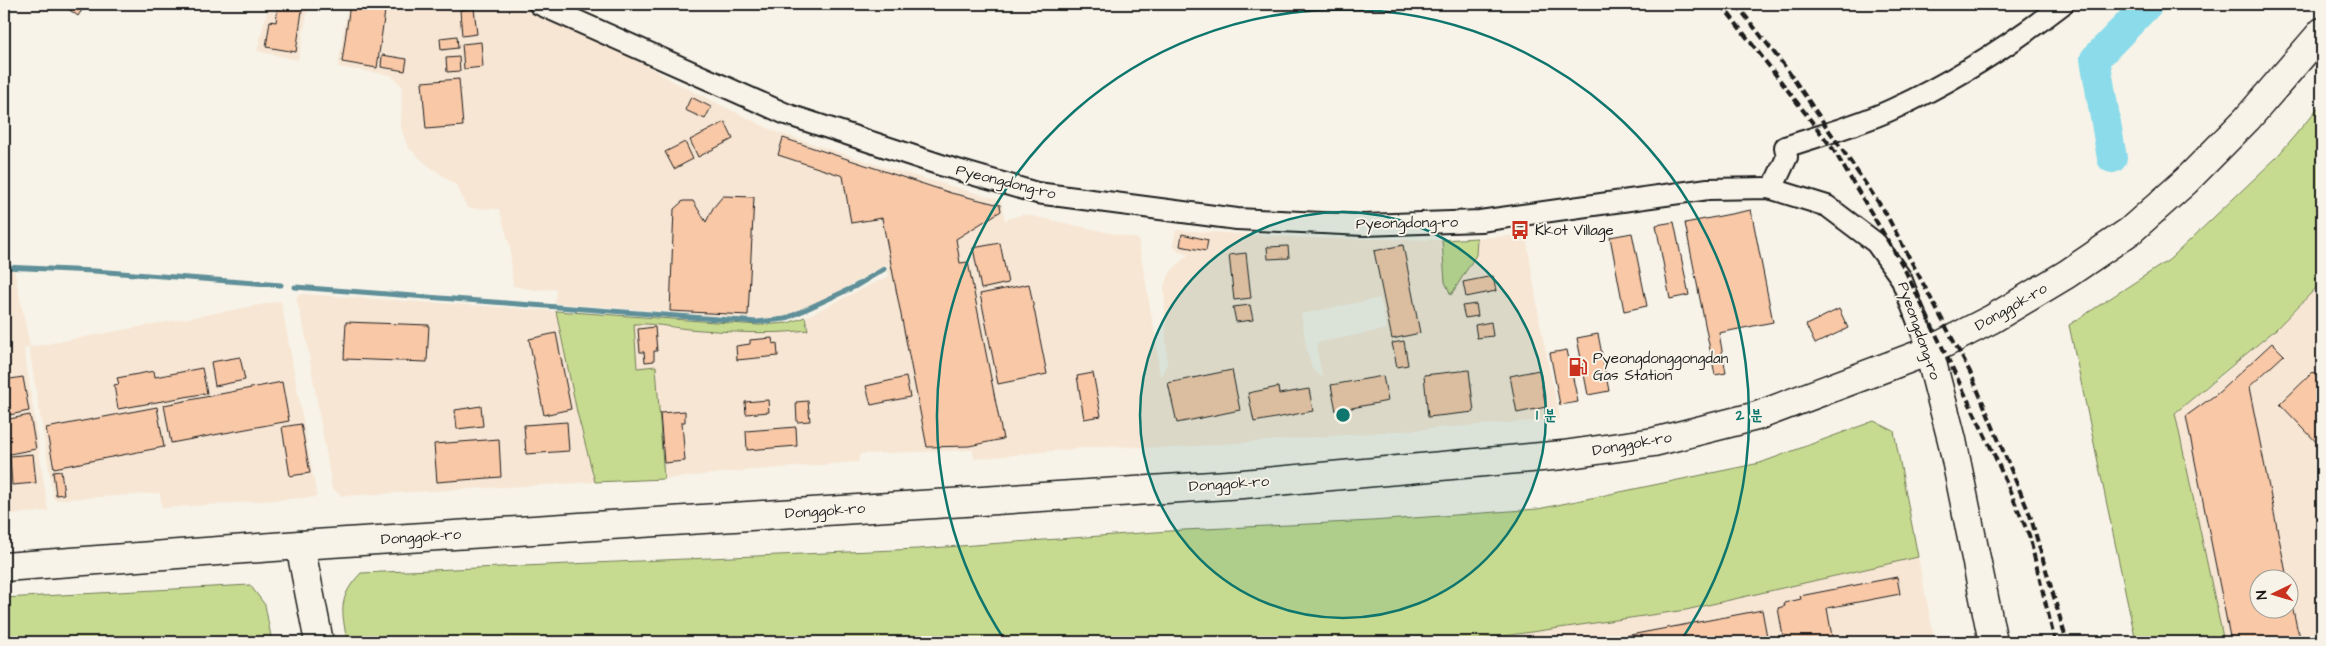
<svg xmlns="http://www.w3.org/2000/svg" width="2326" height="646" viewBox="0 0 2326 646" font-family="'Architects Daughter','Poor Story',sans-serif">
	<rect width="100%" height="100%" fill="#f7f3e8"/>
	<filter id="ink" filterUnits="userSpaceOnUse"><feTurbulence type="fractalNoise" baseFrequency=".02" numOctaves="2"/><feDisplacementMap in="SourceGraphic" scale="10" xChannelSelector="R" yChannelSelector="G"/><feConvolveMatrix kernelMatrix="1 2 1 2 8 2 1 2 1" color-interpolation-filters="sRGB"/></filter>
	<g filter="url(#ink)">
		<g fill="#f7e6d4" fill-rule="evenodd">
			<polygon points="269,4 309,4 298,60 257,51"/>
			<path d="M348 4H491L519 7 643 63 676 83 774 131 890 169 1001 200 1005 220 1023 214 1138 239 1156 340 1160 379 1167 363 1164 287 1171 271 1188 255 1178 251 1173 244 1176 230 1308 238 1442 240V247L1451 295 1476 255 1477 238 1526 235 1540 324 1560 419 1169 448 1103 446 974 459 973 450 860 454 858 462 742 471 664 479 656 366 637 368 634 324 656 323 677 328 734 333 808 330 805 317 889 276 887 264 828 298 781 318 757 319 555 303 556 289 535 290 513 286 510 246 499 209 467 208 457 186 425 163 407 146 401 127 402 86 391 75 338 67ZM1380 298 1387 329 1316 343 1322 377 1313 370 1307 352 1301 314Z"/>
			<polygon points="4,269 14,269 30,347 281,301 317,497 162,508 160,493 54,500 29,347 24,348 48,511 4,515"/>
			<path d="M2322 282V642H2224L2175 413 2224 374 2275 330ZM2258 578H2288V608H2258Z"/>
			<polygon points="302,294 556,311 577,412 595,482 342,496 332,488 305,332 296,297"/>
			<polygon points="1918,557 1935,642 1461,642 1686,610"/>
		</g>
		<g fill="#c7db90" stroke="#727c56">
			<polygon points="2322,103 2322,282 2275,330 2175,413 2224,642 2136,642 2069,325 2169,260 2276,158"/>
			<polygon points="1477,238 1476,255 1451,295 1445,282 1442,240"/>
			<path d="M556 311 759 325 788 323 805 317 808 330C768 335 728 332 688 329 670 327 653 323 634 324L637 368 656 366 664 479 595 482 577 412Z"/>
			<path d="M1874 421 1894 431 1918 557 1686 610 1461 642H1426L1420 637 1338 642H347C342 611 337 598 361 573L918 549 1184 530 1372 521 1538 509 1760 463Z"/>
			<polygon points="250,585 265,605 272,642 4,642 4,598"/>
		</g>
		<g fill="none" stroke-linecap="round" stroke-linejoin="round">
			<g stroke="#5f8f98" stroke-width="5">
				<polyline points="4,267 94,271 281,285"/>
				<polyline points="295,287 757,322 785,319 854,287 884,269"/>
			</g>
			<polyline stroke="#8cdbea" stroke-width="30" points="2112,158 2095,59 2148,4"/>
		</g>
		<g fill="#f8c8a7" stroke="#1c1c1c">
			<polygon points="61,4 86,4 78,16"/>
			<polygon points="278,4 303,4 296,52 266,47 270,21 276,22"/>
			<polygon points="350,4 386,4 377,68 342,62"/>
			<polygon points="474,8 477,34 462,36 460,10"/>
			<polygon points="457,36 458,48 441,50 440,38"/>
			<polygon points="481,42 483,67 464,69 462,44"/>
			<polygon points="382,55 407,59 405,71 381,67"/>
			<polygon points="459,57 460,71 447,72 446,58"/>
			<polygon points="459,79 463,126 426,129 422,82"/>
			<polygon points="691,97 711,107 705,119 685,110"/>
			<polygon points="725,122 733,139 698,157 690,140"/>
			<polygon points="783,138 951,193 1000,205 1001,211 956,239 960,263 968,262 1003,439 969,446 927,447 882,218 851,223 843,176 778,155"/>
			<polygon points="685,142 693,159 674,169 665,152"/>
			<polygon points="723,196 754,197 748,315 670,311 674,209 683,201 693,201 706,222 713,208"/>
			<polygon points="1751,210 1773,322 1719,333 1726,373 1715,375 1685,223"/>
			<polygon points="1674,222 1689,295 1670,299 1656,225"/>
			<polygon points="1632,233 1647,306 1624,311 1610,237"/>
			<polygon points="1182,234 1208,240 1206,251 1180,246"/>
			<polygon points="1000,243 1008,283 981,289 973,248"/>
			<polygon points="1403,245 1420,333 1392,339 1374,251"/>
			<polygon points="1288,246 1289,258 1268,259 1267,247"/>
			<polygon points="1246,253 1251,298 1234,300 1229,255"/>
			<polygon points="1493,276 1496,291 1466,297 1463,282"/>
			<polygon points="1029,284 1047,374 998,384 980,294"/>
			<polygon points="1476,304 1478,316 1465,318 1462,306"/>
			<polygon points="1250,305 1253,320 1236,322 1233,307"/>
			<polygon points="1839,309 1848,328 1815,344 1806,325"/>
			<polygon points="346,322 429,325 427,362 344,359"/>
			<polygon points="1491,322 1493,336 1477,338 1475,325"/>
			<polygon points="655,327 657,351 654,351 654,361 645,362 644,352 640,352 638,329"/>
			<polygon points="556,333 571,409 544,415 529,339"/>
			<polygon points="1598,334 1609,391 1588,395 1577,338"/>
			<polygon points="772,338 773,344 777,343 778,356 737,360 736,346 750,344 750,340"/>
			<polygon points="1404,341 1408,365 1397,367 1392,343"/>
			<polygon points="2272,343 2284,355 2249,387 2287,578 2258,578 2258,608 2288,608 2288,586 2300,642 2231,642 2186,416 2218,393"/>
			<polygon points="1567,350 1578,402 1560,405 1550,353"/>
			<polygon points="240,357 245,380 215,386 211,362"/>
			<polygon points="202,368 207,393 118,409 114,385 119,384 117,378 154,371 155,377"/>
			<polygon points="1232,370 1240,410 1177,423 1168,383"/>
			<polygon points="1469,370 1474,412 1428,417 1424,375"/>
			<polygon points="1539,370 1546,407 1517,413 1510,376"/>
			<polygon points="2313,372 2322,381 2322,448 2280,404"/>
			<polygon points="1093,373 1101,416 1084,419 1077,376"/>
			<polygon points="1383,376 1388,401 1336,411 1331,385"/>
			<polygon points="23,377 29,411 4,416 4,380"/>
			<polygon points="906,377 910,397 871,405 866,386"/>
			<polygon points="282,382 289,421 171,443 164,405"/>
			<polygon points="1278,387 1279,394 1309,389 1313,411 1254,422 1248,393"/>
			<polygon points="768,400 769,412 746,414 745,402"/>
			<polygon points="808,401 810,421 797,422 796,402"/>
			<polygon points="481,406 483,426 457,429 455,410"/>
			<polygon points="157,407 164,447 54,468 46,428"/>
			<polygon points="685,411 685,422 682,422 685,461 664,463 660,413"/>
			<polygon points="30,415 36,449 4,455 4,420"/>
			<polygon points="567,422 569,451 526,454 524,425"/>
			<polygon points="301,424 310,473 290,476 282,427"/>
			<polygon points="796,427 797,446 747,450 746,431"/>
			<polygon points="499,439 501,477 437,482 434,444"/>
			<polygon points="33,454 36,483 12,485 10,456"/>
			<polygon points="61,471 64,494 56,495 53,472"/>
			<polygon points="1897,577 1900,594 1827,608 1833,642 1784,642 1778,608 1785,606 1784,603 1801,599 1800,596"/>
			<polygon points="1762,610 1768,642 1605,642 1604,640"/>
		</g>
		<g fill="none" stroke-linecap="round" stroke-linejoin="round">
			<g stroke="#1c1c1c" stroke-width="24">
				<g id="street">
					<polyline points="539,4 786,114 944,166 1037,193 1237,219 1364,225 1480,221 1708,189 1769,188 1827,206 1876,243 1901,278 1929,351"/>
					<path d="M1772 189 1787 157 1785 147C1821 135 1859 125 1893 109 1954 81 2010 45 2063 4"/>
				</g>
			</g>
			<g stroke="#1c1c1c" stroke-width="31">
				<g id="secondary">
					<polyline points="1929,351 1952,440 1993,642"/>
					<polyline points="300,545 319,642"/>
					<polyline points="4,567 300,545 1243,484 1563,455 1654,442 1757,416 1929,351 1992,319 2067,274 2130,231 2186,181 2247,119 2322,32"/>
				</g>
			</g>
			<use href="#street" stroke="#f7f3e8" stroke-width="20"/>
			<use href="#secondary" stroke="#f7f3e8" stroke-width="28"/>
			<g stroke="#1c1c1c" stroke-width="4" stroke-dasharray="8 4" stroke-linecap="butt">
				<polyline points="1721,4 1833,149 1903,266 1993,452 2029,535 2055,642"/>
				<polyline points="1736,4 1786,68 1885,212 1970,372 2030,515 2067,642"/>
			</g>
		</g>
	</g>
	<circle cx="1343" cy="415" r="203" fill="#0f766e" fill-opacity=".12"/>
	<g fill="none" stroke="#0f766e" stroke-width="2.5">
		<circle cx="1343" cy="415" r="203"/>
		<path d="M1006 642A406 406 0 1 1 1680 642"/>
	</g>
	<defs>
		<g id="bus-bare" transform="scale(1.5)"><path d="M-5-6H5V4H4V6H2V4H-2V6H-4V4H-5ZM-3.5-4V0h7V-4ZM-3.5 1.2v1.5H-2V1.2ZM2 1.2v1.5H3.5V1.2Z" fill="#c8321e" stroke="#f7f3e8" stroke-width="2.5" paint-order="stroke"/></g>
		<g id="fuel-bare" transform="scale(1.5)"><path d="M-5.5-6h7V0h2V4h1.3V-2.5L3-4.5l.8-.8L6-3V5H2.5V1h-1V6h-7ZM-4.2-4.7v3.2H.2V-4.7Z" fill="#c8321e" stroke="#f7f3e8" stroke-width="2.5" paint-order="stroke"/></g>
	</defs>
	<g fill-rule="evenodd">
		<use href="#bus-bare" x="1520" y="230"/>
		<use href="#fuel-bare" x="1578" y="367"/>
	</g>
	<g text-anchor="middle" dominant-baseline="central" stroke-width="4" stroke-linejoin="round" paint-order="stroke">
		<g font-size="15" fill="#1c1c1c" stroke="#f7f3e8">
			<text transform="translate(1006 182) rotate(14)">Pyeongdong-ro</text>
			<text transform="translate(1407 223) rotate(-1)">Pyeongdong-ro</text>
			<text transform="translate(2011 307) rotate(-30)">Donggok-ro</text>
			<text transform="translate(1919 331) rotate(71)">Pyeongdong-ro</text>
			<text transform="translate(1632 444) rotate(-10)">Donggok-ro</text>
			<text transform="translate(1229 484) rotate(-4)">Donggok-ro</text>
			<text transform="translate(825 511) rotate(-4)">Donggok-ro</text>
			<text transform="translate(421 537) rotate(-4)">Donggok-ro</text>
		</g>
		<g font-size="15" fill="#1c1c1c" stroke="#f7f3e8" text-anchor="start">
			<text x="1535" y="230">Kkot Village</text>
			<text x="1593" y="358">Pyeongdonggongdan<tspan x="1593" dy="17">Gas Station</tspan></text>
		</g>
	</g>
	<circle cx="1343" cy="415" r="8" fill="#0f766e" stroke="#f7f3e8" stroke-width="2.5"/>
	<g font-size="15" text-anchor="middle" font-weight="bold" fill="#0f766e" stroke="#f7f3e8" stroke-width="4" stroke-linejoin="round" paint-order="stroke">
		<text x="1546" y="420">1 분</text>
		<text x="1749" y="420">2 분</text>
	</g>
	<rect width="2326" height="646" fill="none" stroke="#f7f3e8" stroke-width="20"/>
	<rect x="10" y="10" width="2306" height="626" fill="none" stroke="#1c1c1c" stroke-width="2" filter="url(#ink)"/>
	<g transform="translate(2274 594) rotate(265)"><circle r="24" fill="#f7f3e8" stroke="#9f9d96"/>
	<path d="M0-4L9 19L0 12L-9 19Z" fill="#c8321e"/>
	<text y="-8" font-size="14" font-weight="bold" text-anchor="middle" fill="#1c1c1c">N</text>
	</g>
</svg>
